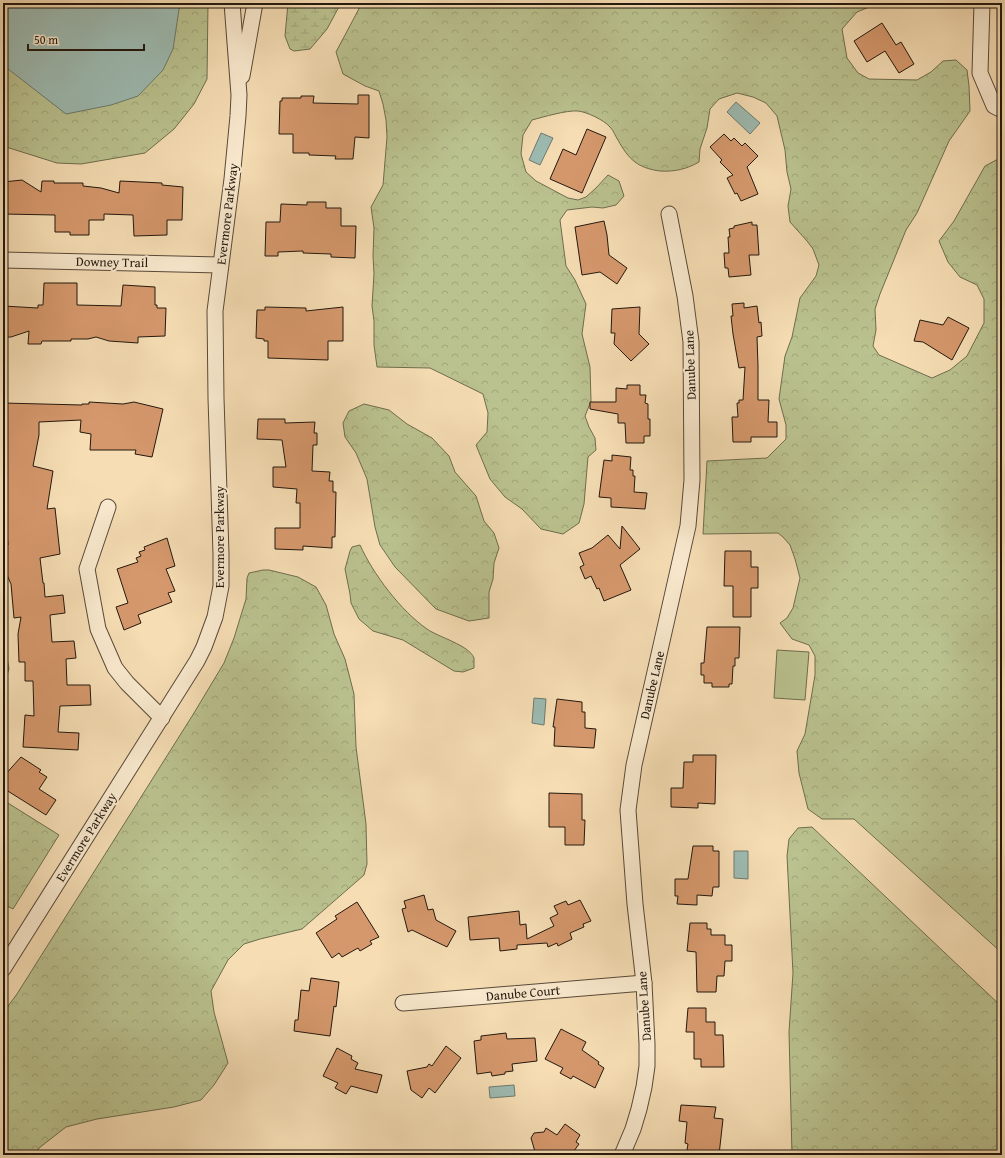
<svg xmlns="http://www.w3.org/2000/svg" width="1005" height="1158" viewBox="0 0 1005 1158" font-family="'Gentium Book Plus',serif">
	<defs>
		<pattern id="forest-crowns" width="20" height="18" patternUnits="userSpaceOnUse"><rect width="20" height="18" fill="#bac28f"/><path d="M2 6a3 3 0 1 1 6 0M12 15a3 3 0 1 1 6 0" fill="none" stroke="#a0a67a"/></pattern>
		<pattern id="wetland-marsh" width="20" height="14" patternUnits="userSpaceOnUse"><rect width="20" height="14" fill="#bac28f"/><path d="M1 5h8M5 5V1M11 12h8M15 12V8" fill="none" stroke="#a0a67a"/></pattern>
	</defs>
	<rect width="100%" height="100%" fill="#f6ddb4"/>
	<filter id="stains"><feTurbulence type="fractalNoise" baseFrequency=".005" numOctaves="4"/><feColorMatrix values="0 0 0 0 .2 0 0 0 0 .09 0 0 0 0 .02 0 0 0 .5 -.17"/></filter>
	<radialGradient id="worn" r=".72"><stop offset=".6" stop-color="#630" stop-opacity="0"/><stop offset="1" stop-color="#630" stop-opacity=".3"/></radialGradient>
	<polygon fill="#bac28f" stroke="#6e6d4e" points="777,650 809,652 805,700 774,698"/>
	<g fill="url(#forest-crowns)" stroke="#6e6d4e">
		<polygon points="3,3 208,3 207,79 194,104 174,129 145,153 81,164 57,163 3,146"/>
		<path d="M362 3H879L857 12 842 29 847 58 858 73 869 79 917 80 931 72 943 61 956 60 967 70 969 86 970 111 949 141 917 213 906 230 880 294 875 309 876 330 873 346 879 355 932 378 950 370 967 356 984 323V299L977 285 960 277 948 262 939 241 954 221 985 166 1002 157V953L854 819H822L808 809 799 773 797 751 805 734 815 675V656L809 645 792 639 780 623 787 618 793 608 800 578 795 559 790 545 783 537 778 533 703 534 707 461 767 458 786 439V425L779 399 785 356 792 337 800 298 816 276 819 265 813 249 807 241 790 222 788 206 791 189 787 172 785 150 777 116 766 103 753 97 737 93 719 99 710 109 707 128 700 149 699 162C687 169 674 172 660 171 638 168 629 160 618 140 615 136 614 131 610 127 604 120 587 112 578 111 567 110 543 117 532 120L523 135 521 154 526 172 536 181 568 198 578 200 586 197 596 188 608 175 619 181 624 196 616 205 603 208 592 207 567 210 560 220 566 266 575 280 586 304 582 334 590 367 591 401 585 416 589 427 595 438 596 450 588 457 584 504 579 523 563 534 541 529 522 509 505 497 490 479 476 445 487 432 488 413 483 394 430 368 377 367 374 345V321L372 306 374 274 373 256 374 228 371 207 383 185 387 137 386 120 383 104 379 91 365 86 343 74 336 52Z"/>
		<polygon points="364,404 389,410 407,424 432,438 449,456 455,472 476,496 484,521 494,533 499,548 494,563 493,579 489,592 489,618 469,621 436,609 395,567 380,545 375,527 367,479 356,453 345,437 343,423 349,411"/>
		<path d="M360 545C373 574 401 611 427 629 438 637 469 645 474 658 474 661 474 665 474 668L463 672 454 671 403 640 373 631 359 619 351 603 350 594 345 569 350 551 352 547Z"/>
		<polygon points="263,570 269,570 298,577 316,587 326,605 334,634 345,659 354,694 356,747 366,824 367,864 364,875 302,929 260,939 244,944 228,960 211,991 214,1012 228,1063 214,1085 201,1100 174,1107 97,1119 66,1127 39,1148 35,1155 3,1155 3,1013 17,994 194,713 224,663 234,638 246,599 247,578 249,573"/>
		<polygon points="3,636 9,669 3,686"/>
		<polygon points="3,800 59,835 13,909 3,904"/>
		<polygon points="812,827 1002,1007 1002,1147 999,1155 792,1155 789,1032 793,973 787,856 789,839 798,828"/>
	</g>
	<polygon fill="url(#wetland-marsh)" stroke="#6e6d4e" points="288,3 341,3 327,29 310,49 294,51 290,49 285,36"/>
	<g fill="#9dbbb2" stroke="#6c7a70">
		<polygon points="3,3 180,3 173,49 163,70 138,96 111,105 66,114 3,65"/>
		<polygon points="736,102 760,123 750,134 727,112"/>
		<polygon points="541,133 553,138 540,165 529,160"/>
		<polygon points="534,698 546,699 544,725 532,723"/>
		<polygon points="734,851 748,851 748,879 734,878"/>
		<polygon points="514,1085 515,1096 490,1098 489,1087"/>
	</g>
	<g fill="#d5986c" stroke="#23180e">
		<polygon points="882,23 896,45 901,42 914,64 899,73 885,51 867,62 854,41"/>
		<polygon points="358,95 369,95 369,138 355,137 353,159 335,159 336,156 309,155 309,153 293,153 293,134 279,134 280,101 282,101 282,98 301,98 301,96 314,96 313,103 358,104"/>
		<polygon points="587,129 606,137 582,193 550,179 563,149 576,155"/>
		<polygon points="724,134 731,141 734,138 742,146 745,143 758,156 747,167 758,194 741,201 737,193 735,194 727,178 733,175 720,162 722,160 710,147"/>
		<polygon points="22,180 41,192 42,181 54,181 54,183 83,183 83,186 101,188 119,193 120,181 162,183 162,185 183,187 182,220 167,220 167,235 134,236 133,215 104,214 104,220 89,220 89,235 70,235 70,232 55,232 55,215 3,214 3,182"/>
		<polygon points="307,202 326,202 326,208 341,208 341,226 356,226 355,258 331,257 331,254 303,253 303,251 278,252 278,256 265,256 266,222 280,222 281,204 307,205"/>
		<polygon points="604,221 607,235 609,255 627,268 617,284 600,272 582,275 575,227"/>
		<polygon points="752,222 752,225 757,225 759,255 749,255 751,275 729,277 728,268 725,268 724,253 729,253 728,237 730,237 729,229 734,228 734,226"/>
		<polygon points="44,283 77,283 77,305 121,306 123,285 155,287 155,305 157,305 157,308 166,308 165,336 138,337 138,343 109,341 96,337 88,339 71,339 71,341 42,341 41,344 28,344 29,331 11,337 3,337 3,306 38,308 38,305 43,305"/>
		<polygon points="744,303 744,308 757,306 759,323 761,322 762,336 757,337 758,366 758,400 769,400 768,422 777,422 777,437 751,437 751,442 733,442 732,417 738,417 737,403 739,403 739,400 743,400 745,367 739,368 733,334 731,316 733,316 732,304"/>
		<polygon points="265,307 306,308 306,311 343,307 343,341 328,341 328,360 268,358 268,341 264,341 264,339 256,338 257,310 265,310"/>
		<polygon points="640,307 639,334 649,344 631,361 614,344 615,333 611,333 612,309"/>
		<polygon points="948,317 969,328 952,360 923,342 914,341 920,320 943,325"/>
		<polygon points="627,385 640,385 640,395 646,395 645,403 648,404 648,419 650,419 650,436 644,436 644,443 626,443 625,423 618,423 618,414 590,409 590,402 616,402 616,388 627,389"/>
		<polygon points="89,402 123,404 134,402 163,409 152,457 135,454 136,450 90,450 91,434 80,432 81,420 39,422 39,435 33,466 53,471 47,509 55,508 60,554 40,558 43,583 44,583 45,597 63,595 65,613 50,615 52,642 74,641 76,658 66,659 67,685 90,685 91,705 60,706 58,732 79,733 78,750 23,747 25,715 34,716 33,681 25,681 25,662 19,662 18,634 21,617 14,618 11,584 7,575 3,553 3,545 8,545 6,520 3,520 3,445 5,445 3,403 82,405 82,404 89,404"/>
		<polygon points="258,419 285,419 285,423 315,422 314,433 317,433 317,445 313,445 312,471 330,472 329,481 333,481 333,492 336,492 335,537 332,537 332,548 303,546 303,550 275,549 275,528 300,528 300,503 296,503 297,489 273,487 273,467 286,467 282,440 257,439"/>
		<polygon points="612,455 631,457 630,470 633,470 633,476 635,476 634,492 647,493 645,509 611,507 611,498 599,497 604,460 612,461"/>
		<polygon points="622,526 640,549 620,565 631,590 604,601 599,588 597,589 591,576 585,579 580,567 584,565 579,553 592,548 608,535 620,549"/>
		<polygon points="167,538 175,566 166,569 175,591 168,593 172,602 138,615 141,623 124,630 116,607 128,603 117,569 138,562 136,558 141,556 139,552 145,550 144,547"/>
		<polygon points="725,551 751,551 751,567 758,567 758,588 751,588 751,617 733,617 733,586 724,586"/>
		<polygon points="707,627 740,627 739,658 735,658 735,666 733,666 732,684 729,684 729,687 712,687 712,683 704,683 704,675 701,675 701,663 704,663"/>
		<polygon points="557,699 582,702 582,712 585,712 585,728 596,729 594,748 554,746 555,727 553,727"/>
		<polygon points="693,755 716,755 715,804 698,803 698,808 671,807 671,788 683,788 684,762 693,762"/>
		<polygon points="21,757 41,770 39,772 47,777 39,789 56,800 46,815 3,788 3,777"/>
		<polygon points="549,793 582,794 582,820 585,820 584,845 565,845 565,827 549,827"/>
		<polygon points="693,846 713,846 713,851 719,851 719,887 713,887 712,896 697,895 697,905 677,904 678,896 675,896 675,879 688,879"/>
		<polygon points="424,895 428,910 433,909 436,920 456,931 447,947 412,930 408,932 402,909 406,908 404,901"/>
		<polygon points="580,900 591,921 583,924 584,927 570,933 572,939 558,946 557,943 548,947 547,943 517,945 517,949 500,951 499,938 470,940 468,917 519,911 520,925 526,924 527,939 554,926 550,918 558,914 554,906 566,901 568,905"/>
		<polygon points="357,902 379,937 370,941 372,944 360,951 358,948 342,957 339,953 332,958 316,933 337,919 335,916"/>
		<polygon points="690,923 707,923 707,929 711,929 711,935 725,935 725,945 732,945 732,961 725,961 724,976 717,976 716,992 697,992 696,952 687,951"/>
		<polygon points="311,978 339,982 336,1007 334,1006 330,1036 294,1031 295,1020 298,1020 301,990 309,991"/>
		<polygon points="688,1008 706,1008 706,1022 715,1022 715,1035 723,1035 724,1067 701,1067 701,1059 694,1059 694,1032 686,1032"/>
		<polygon points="561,1029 586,1042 582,1050 599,1062 598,1064 604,1068 595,1088 573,1076 571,1079 560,1073 563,1068 545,1059"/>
		<polygon points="506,1033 507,1039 535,1038 537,1061 512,1064 513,1071 505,1072 505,1074 492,1076 491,1072 477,1074 474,1041 481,1040 481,1036"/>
		<polygon points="446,1046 461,1058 435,1093 429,1088 422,1098 411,1090 407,1071 427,1067 429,1064 432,1066"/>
		<polygon points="337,1048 352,1056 351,1059 358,1063 355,1069 382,1075 377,1093 351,1086 346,1094 335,1088 338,1083 323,1076"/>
		<polygon points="681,1105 716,1107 714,1118 723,1119 719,1155 689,1155 690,1151 687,1150 688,1144 685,1143 687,1122 679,1121"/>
		<polygon points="565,1124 580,1135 576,1142 579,1144 571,1155 536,1155 531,1138 534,1133 544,1132 546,1128 557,1135"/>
	</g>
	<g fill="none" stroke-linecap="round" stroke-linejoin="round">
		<g stroke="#584938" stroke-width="17">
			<g id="minor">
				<polyline points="982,3 980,73 994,106 1002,110"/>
				<polyline points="242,76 255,3"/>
				<polyline points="3,260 220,265"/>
				<polyline points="108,507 87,569 98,629 115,668 127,683 162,718"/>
				<polyline points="3,969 197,661 204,647 215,617 221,586 221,554 216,398 215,311 232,179 238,116 239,95 232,3"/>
				<polyline points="403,1003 644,983"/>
				<polyline points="622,1155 633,1129 639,1109 644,1087 647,1066 647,1044 644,983 635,904 628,810 634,765 688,526 692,480 691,342 685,296 669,214"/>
			</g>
		</g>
		<use href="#minor" stroke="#f9e9ce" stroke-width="15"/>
	</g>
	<g text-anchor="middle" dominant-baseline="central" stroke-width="4" stroke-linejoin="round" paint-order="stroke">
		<g font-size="13" fill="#23180e" stroke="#f9e9ce">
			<text transform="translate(227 214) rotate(-83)">Evermore Parkway</text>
			<text transform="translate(112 262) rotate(1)">Downey Trail</text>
			<text transform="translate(690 365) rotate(-92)">Danube Lane</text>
			<text transform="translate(219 537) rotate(-90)">Evermore Parkway</text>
			<text transform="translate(652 685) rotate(-77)">Danube Lane</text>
			<text transform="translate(86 837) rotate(-58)">Evermore Parkway</text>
			<text transform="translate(523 993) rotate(-5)">Danube Court</text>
			<text transform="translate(644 1006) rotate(-94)">Danube Lane</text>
		</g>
	</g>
	<rect width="1005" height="1158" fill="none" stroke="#f6ddb4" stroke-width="16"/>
	<rect x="4" y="4" width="997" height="1150" fill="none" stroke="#23180e" stroke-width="2"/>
	<rect x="8" y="8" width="989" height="1142" fill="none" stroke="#23180e"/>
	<path d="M28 44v6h116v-6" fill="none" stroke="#23180e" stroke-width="2"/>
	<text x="34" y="44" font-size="12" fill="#23180e" stroke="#f9e9ce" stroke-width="3" paint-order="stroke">50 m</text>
	<rect width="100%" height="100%" filter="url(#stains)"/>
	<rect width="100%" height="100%" fill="url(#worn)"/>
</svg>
